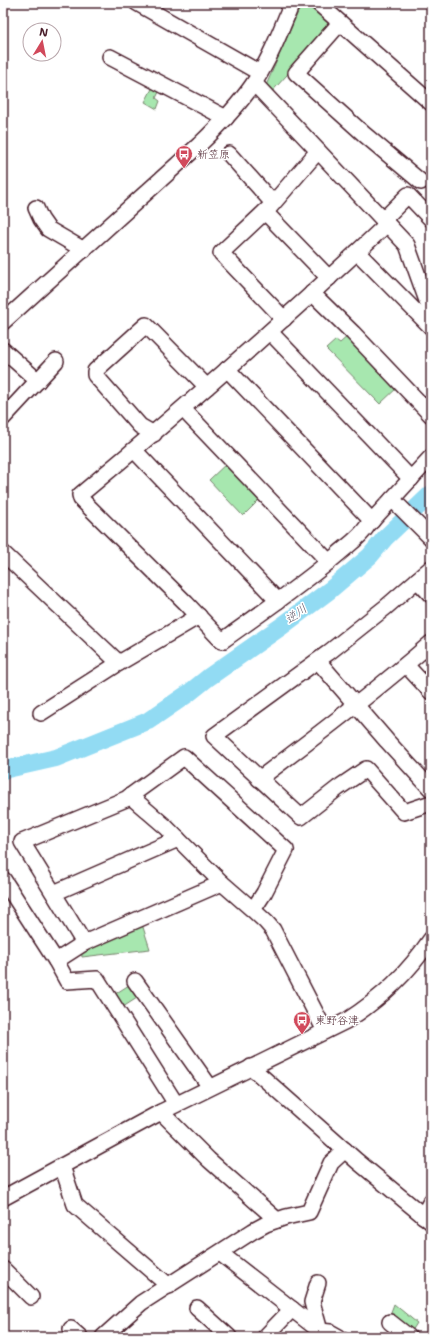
<svg xmlns="http://www.w3.org/2000/svg" width="434" height="1340" viewBox="0 0 434 1340" font-family="'Shantell Sans','Klee One',sans-serif">
	<rect width="100%" height="100%" fill="#fff"/>
	<filter id="ink" filterUnits="userSpaceOnUse"><feTurbulence type="fractalNoise" baseFrequency=".025" numOctaves="2"/><feDisplacementMap in="SourceGraphic" scale="8" xChannelSelector="R" yChannelSelector="G"/><feConvolveMatrix kernelMatrix="1 2 1 2 8 2 1 2 1" color-interpolation-filters="sRGB"/></filter>
	<g filter="url(#ink)">
		<g fill="#a7e7af" stroke="#78836d">
			<polygon points="302,3 311,3 332,25 268,96 264,90"/>
			<polygon points="154,85 161,88 156,98 160,101 157,109 145,102"/>
			<polygon points="349,335 399,386 380,404 326,349 336,340 340,343"/>
			<polygon points="229,461 263,496 243,516 209,480"/>
			<polygon points="141,921 150,949 82,957 81,949"/>
			<polygon points="129,985 137,998 123,1007 115,994"/>
			<polygon points="394,1304 417,1323 410,1334 394,1318 391,1312"/>
		</g>
		<g fill="none" stroke-linecap="round" stroke-linejoin="round">
			<polyline stroke="#92dbf3" stroke-width="18" points="3,770 56,758 148,721 189,693 209,677 282,626 330,590 370,556 385,538 431,494"/>
			<g stroke="#4a1f2b" stroke-width="18">
				<g id="minor">
					<polyline points="137,3 260,73"/>
					<polyline points="318,3 431,103"/>
					<polyline points="340,23 296,73 365,135 421,182"/>
					<polyline points="110,57 226,118"/>
					<polyline points="254,83 407,245 431,312"/>
					<polyline points="229,154 273,203"/>
					<polyline points="36,208 41,219 48,229 84,250"/>
					<polyline points="265,212 329,278"/>
					<polyline points="383,220 408,195 431,219"/>
					<path d="M387 224C287 318 185 408 80 495L81 499 186 603 222 641C261 613 301 586 337 555 347 546 361 537 368 525L431 457"/>
					<polyline points="357,252 431,327"/>
					<polyline points="312,293 353,333 431,415"/>
					<polyline points="284,319 221,253 270,207 318,151"/>
					<path d="M3 322 199 145C219 126 238 106 254 83 270 59 281 30 292 3"/>
					<polyline points="270,332 411,479"/>
					<polyline points="3,350 38,381"/>
					<polyline points="227,369 372,521"/>
					<polyline points="183,409 329,562"/>
					<polyline points="3,418 56,361"/>
					<polyline points="154,434 140,426 95,375 95,371 146,325 207,387"/>
					<polyline points="134,450 278,601"/>
					<polyline points="392,499 431,538"/>
					<polyline points="3,553 119,663"/>
					<polyline points="431,568 386,607 328,653 214,736 301,817 338,788 366,769 404,812 431,803"/>
					<polyline points="417,580 431,595"/>
					<polyline points="318,661 387,741 431,789"/>
					<polyline points="406,665 431,692"/>
					<polyline points="41,713 119,663 199,616"/>
					<path d="M259 779C318 735 376 691 431 643"/>
					<polyline points="130,796 166,827 222,883"/>
					<polyline points="3,879 56,961 67,981 97,979 176,1104"/>
					<polyline points="54,893 178,839"/>
					<polyline points="253,910 222,883 84,943 22,842 126,799 184,757 286,850 264,893 253,910 266,922 273,930 325,1031"/>
					<polyline points="56,961 84,943"/>
					<polyline points="135,981 210,1087"/>
					<polyline points="251,1067 357,1161 431,1222"/>
					<polyline points="161,1112 209,1160 277,1220"/>
					<polyline points="62,1166 75,1205 169,1286"/>
					<path d="M3 1198 161 1112 346 1021C382 998 408 973 431 939"/>
					<polyline points="423,1216 431,1201"/>
					<polyline points="220,1253 320,1331 330,1332 339,1337"/>
					<polyline points="3,1269 31,1297"/>
					<polyline points="318,1283 312,1302 320,1331"/>
					<polyline points="197,1308 229,1337"/>
					<polyline points="390,1322 409,1337"/>
					<polyline points="71,1329 80,1337"/>
					<polyline points="103,1337 141,1303 253,1231 266,1224 286,1217 309,1212 331,1163 345,1150"/>
					<polyline points="265,1337 292,1309"/>
				</g>
			</g>
			<use href="#minor" stroke="#fff" stroke-width="15"/>
		</g>
	</g>
	<defs>
		<g id="bus-pin" transform="scale(0.9)"><path d="M0 17L-7.5 6A9.5 9.5 0 1 1 7.5 6Z" fill="#d1495b" stroke="#fff"/><path d="M-5-6H5V4H4V6H2V4H-2V6H-4V4H-5ZM-3.5-4V0h7V-4ZM-3.5 1.2v1.5H-2V1.2ZM2 1.2v1.5H3.5V1.2Z" fill="#fff"/></g>
	</defs>
	<g fill-rule="evenodd">
		<use href="#bus-pin" x="184" y="154"/>
		<use href="#bus-pin" x="302" y="1020"/>
	</g>
	<g text-anchor="middle" dominant-baseline="central" stroke-width="3" stroke-linejoin="round" paint-order="stroke">
		<g font-size="11" fill="#4a1f2b" stroke="#fff" text-anchor="start">
			<text x="197" y="154">新笠原</text>
			<text x="315" y="1020">東野谷津</text>
		</g>
		<g font-size="12" font-style="italic" fill="#605767" stroke="#fff">
			<text transform="translate(296 614) rotate(-36)">逆川</text>
		</g>
	</g>
	<rect width="434" height="1340" fill="none" stroke="#fff" stroke-width="16"/>
	<rect x="8" y="8" width="418" height="1324" fill="none" stroke="#4a1f2b" stroke-width="1.5" filter="url(#ink)"/>
	<g transform="translate(42 42) rotate(10)"><circle r="19" fill="#ffffff" stroke="#b7a5aa"/>
	<path d="M0-3L7 15L0 10L-7 15Z" fill="#d1495b"/>
	<text y="-6" font-size="11" font-weight="bold" text-anchor="middle" fill="#4a1f2b">N</text>
	</g>
</svg>
